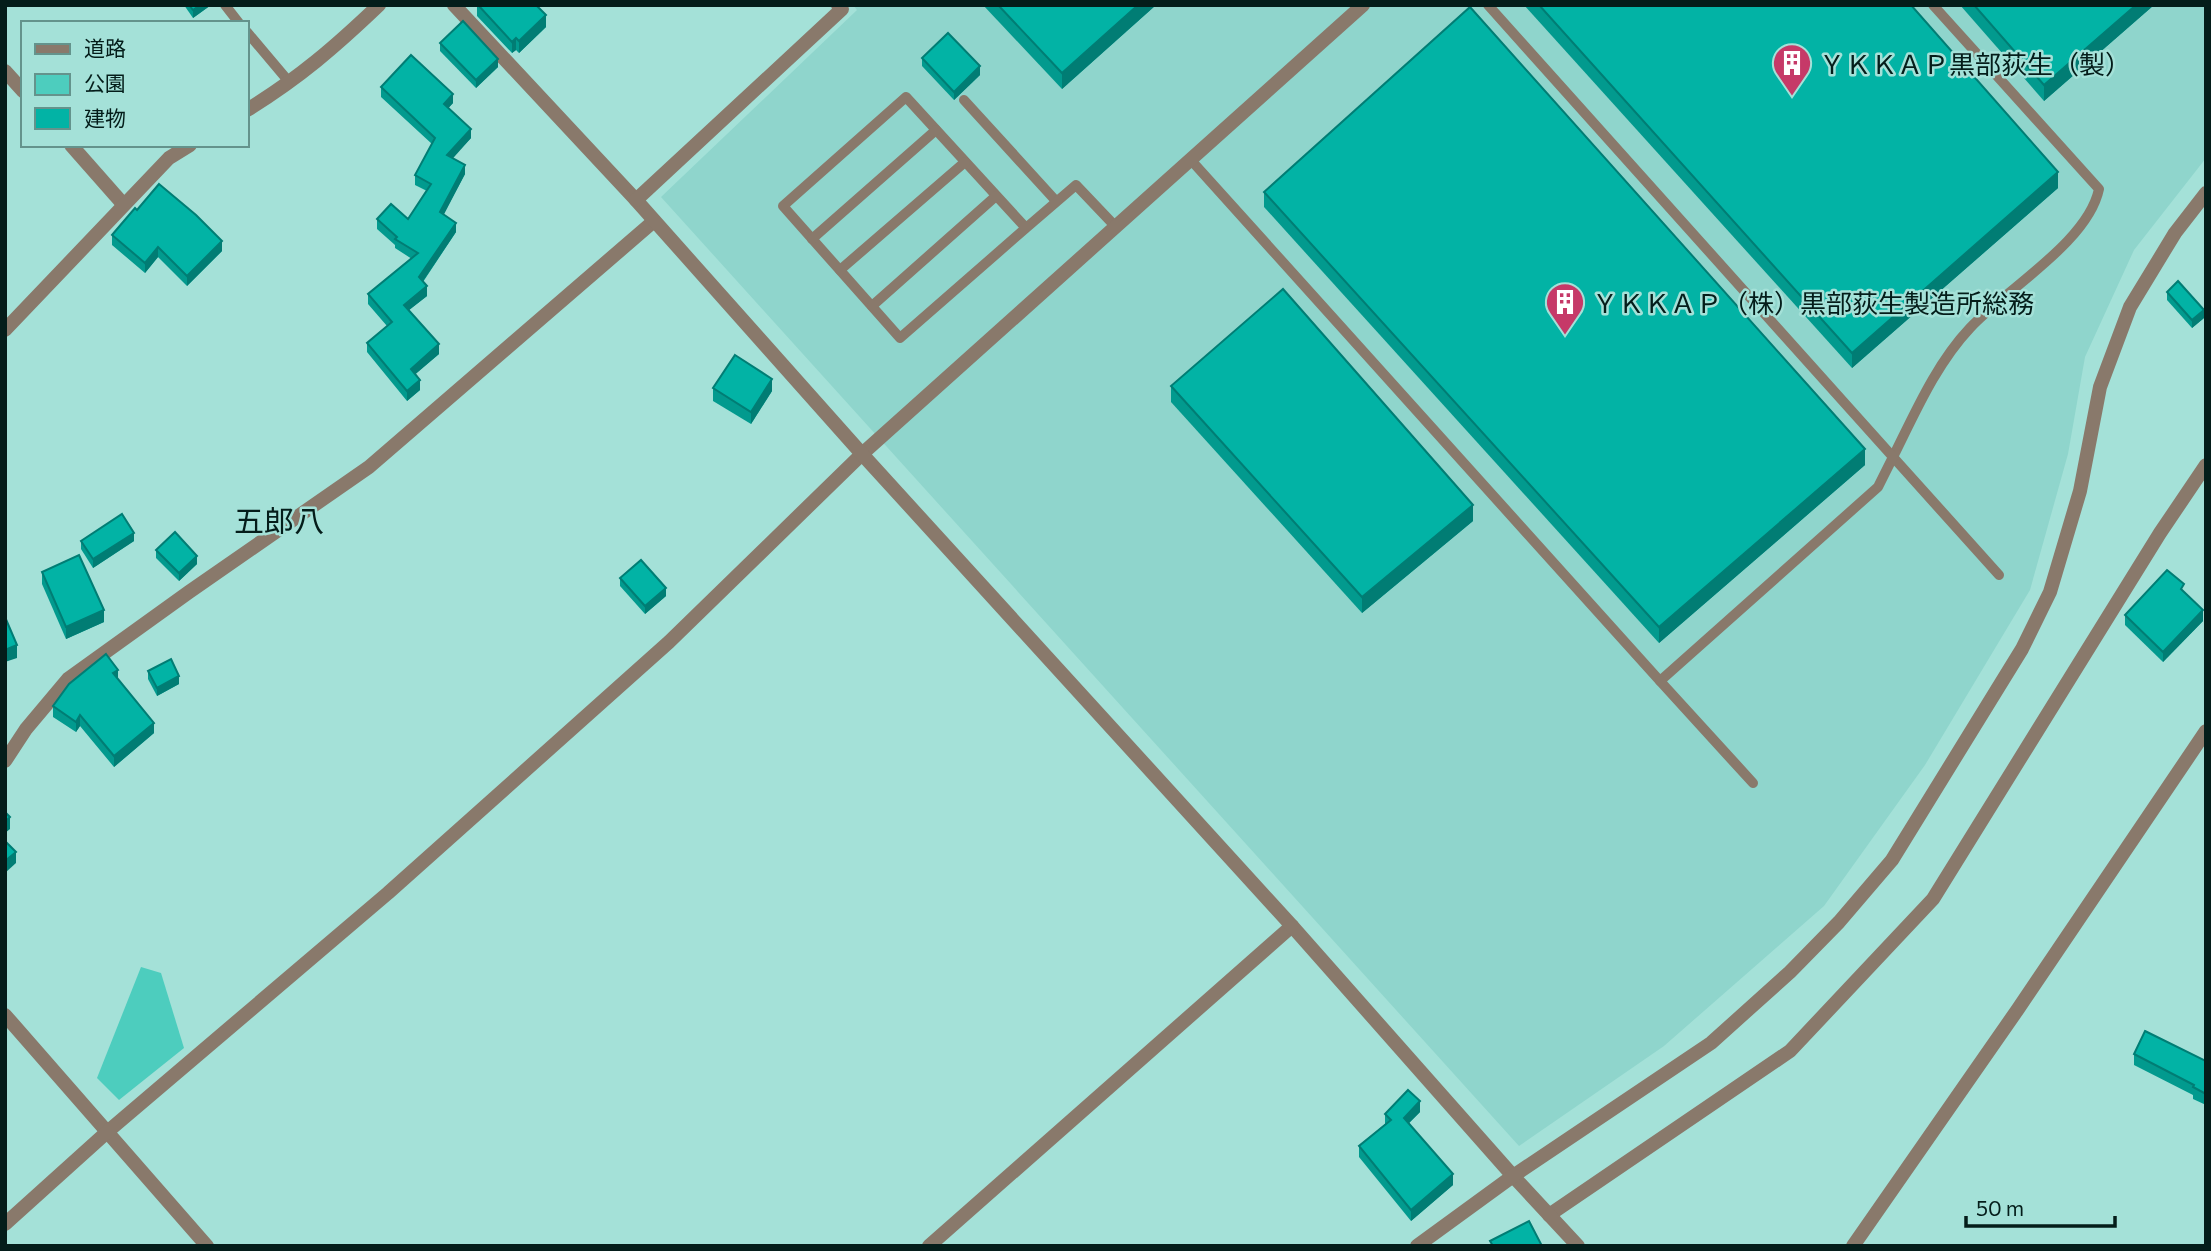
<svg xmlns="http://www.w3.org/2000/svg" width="2211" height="1251" viewBox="0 0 2211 1251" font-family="Commissioner,'Noto Sans JP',sans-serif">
	<rect width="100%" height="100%" fill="#a4e1d8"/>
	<polygon fill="#8fd5cc" points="853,5 2206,5 2206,158 2134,250 2085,357 2068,454 2030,590 1925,765 1824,906 1664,1046 1519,1146 661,197 857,10"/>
	<polygon fill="#4dcdbe" points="141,967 161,973 184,1048 119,1100 97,1078"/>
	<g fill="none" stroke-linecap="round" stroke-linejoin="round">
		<g stroke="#89796b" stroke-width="10">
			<polyline points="225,5 239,23"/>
			<path d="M1933 5 2099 189C2088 242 2006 289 1970 328 1936 364 1915 413 1893 457L1999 575"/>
			<polyline points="247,32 290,83"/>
			<polyline points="964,100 1056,201"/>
			<polyline points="1190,159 1660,681 1878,487 1893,457 1488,5"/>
			<polyline points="1026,228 900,338 783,206 906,97 1026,228 1076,185 1115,226"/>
			<polyline points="812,239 936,130"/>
			<polyline points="840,270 965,162"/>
			<polyline points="872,306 996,196"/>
			<polyline points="1660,681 1753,783"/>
		</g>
		<g stroke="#89796b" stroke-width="14">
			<polyline points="5,71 23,91"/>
			<path d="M247 110C299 78 335 47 379 5"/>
			<polyline points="71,145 123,204"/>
			<polyline points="5,330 169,158 190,145"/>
			<polyline points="5,761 26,729 68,679 189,592 369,467 654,221"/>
			<polyline points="5,1015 207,1246"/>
			<polyline points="1549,1215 1790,1051 1933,899 2160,533 2206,465"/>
			<polyline points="5,1224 106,1133 388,893 669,642 862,454 1363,5"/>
			<polyline points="929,1246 1292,926"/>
			<polyline points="1853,1246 2018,1009 2206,731"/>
		</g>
		<g stroke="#89796b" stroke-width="14">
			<polyline points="454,5 636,200 862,454 1292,926 1513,1176 1578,1246"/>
			<polyline points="636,200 842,9 838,5"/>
			<polyline points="1417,1246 1513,1176 1711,1043 1790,972 1839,922 1892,860 2022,649 2050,592 2080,491 2100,387 2130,307 2175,233 2206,193"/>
		</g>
	</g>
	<g fill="#029a8e">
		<polygon points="184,5 211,5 193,18"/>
		<polygon points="477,5 536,5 546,27 519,53 516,50 512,53 477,16"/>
		<polygon points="983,5 1156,5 1062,89"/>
		<polygon points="1524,5 1911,5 2058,188 1852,368"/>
		<polygon points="1960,5 2154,5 2044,101"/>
		<polygon points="440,43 498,67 476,88 440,51"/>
		<polygon points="922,58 980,75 954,100 922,66"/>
		<polygon points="381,87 453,103 448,108 471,138 452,158 465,174 443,215 456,232 423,282 427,296 409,310 439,354 415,374 420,390 407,401 367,352 367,343 387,326 368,304 368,294 412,259 395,248 395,245 377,229 377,219 408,219 427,191 415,185 415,175 432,144 381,97"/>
		<polygon points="1264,192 1865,465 1659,643 1264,207"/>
		<polygon points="137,210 222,251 187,286 158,257 145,273 112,245 112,235"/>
		<polygon points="2167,292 2204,318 2192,328 2167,300"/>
		<polygon points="1171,386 1473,521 1362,613 1171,402"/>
		<polygon points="713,388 772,391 751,424 713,401"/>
		<polygon points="81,541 134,541 93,568 81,549"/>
		<polygon points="156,550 197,564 179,581 156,558"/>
		<polygon points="42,572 104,622 66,639 42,584"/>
		<polygon points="620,578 666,596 645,614 620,586"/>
		<polygon points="2184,592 2203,621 2163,662 2125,625 2125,615"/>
		<polygon points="148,671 179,684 157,696 148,679"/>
		<polygon points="118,679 154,733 114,767 80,726 76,732 53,717 53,706"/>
		<polygon points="2134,1054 2206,1061 2206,1105 2193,1099 2193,1095 2134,1065"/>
		<polygon points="1420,1112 1409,1123 1453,1185 1411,1221 1359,1157 1359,1146 1385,1124 1385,1114"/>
	</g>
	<g fill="#017d74">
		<polygon points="200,5 211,5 193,18 193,10"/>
		<polygon points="1138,5 1156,5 1062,89 1062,73"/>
		<polygon points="2136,5 2154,5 2044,101 2044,85"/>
		<polygon points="546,15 546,27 519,53 519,41"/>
		<polygon points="516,38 516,50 512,53 512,42"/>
		<polygon points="498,59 498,67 476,88 476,80"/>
		<polygon points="980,66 980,75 954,100 954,92"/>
		<polygon points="453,94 453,103 444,113 444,104"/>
		<polygon points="471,129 471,138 447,165 447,155"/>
		<polygon points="465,165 465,174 440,222 440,212"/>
		<polygon points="2058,172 2058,188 1852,368 1852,353"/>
		<polygon points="456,223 456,232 419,287 419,277"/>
		<polygon points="222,241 222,251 187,286 187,276"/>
		<polygon points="158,247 158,257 145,273 145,263"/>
		<polygon points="427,286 427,296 404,314 404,305"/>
		<polygon points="2204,310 2204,318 2192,328 2192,320"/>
		<polygon points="439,344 439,354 411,378 411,369"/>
		<polygon points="772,379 772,391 751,424 751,412"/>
		<polygon points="420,380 420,390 407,401 407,391"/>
		<polygon points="1865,449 1865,465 1659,643 1659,627"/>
		<polygon points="1473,505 1473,521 1362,613 1362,597"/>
		<polygon points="134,533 134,541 93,568 93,559"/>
		<polygon points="197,556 197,564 179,581 179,573"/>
		<polygon points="666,588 666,596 645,614 645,606"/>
		<polygon points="104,610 104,622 66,639 66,627"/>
		<polygon points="2203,610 2203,621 2163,662 2163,652"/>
		<polygon points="17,645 17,658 5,662 5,650"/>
		<polygon points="118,670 118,680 113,673"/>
		<polygon points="179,676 179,684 157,696 157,688"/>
		<polygon points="80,715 80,726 76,732 76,722"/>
		<polygon points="154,723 154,733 114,767 114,756"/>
		<polygon points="10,817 10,829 5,833 5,822"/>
		<polygon points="16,852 16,863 5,873 5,861"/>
		<polygon points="1420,1101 1420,1112 1404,1128 1404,1118"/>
		<polygon points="1453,1174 1453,1185 1411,1221 1411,1210"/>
	</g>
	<g fill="#02b3a5" stroke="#017d74" stroke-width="2">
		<polygon points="189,5 200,5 193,10"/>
		<polygon points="478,5 536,5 546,15 519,41 516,38 512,42"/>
		<polygon points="998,5 1138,5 1062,73"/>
		<polygon points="1539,5 1911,5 2058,172 1852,353"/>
		<polygon points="1974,5 2136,5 2044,85"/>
		<polygon points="1470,7 1865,449 1659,627 1264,192"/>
		<polygon points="463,21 498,59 476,80 440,43"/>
		<polygon points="948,33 980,66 954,92 922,58"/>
		<polygon points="411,55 453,94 444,104 471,129 447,155 465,165 440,212 456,223 419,277 427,286 404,305 439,344 411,369 420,380 407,391 367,343 392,322 368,294 418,253 395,239 397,237 377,219 391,204 408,219 431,184 415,175 435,138 381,87"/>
		<polygon points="159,184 196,215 222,241 187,276 158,247 145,263 112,235 135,208 137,210"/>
		<polygon points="2178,281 2204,310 2192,320 2167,292"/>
		<polygon points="1283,289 1473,505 1362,597 1171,386"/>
		<polygon points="735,355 772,379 751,412 713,388"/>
		<polygon points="122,514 134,533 93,559 81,541"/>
		<polygon points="175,532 197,556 179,573 156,550"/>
		<polygon points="79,555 104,610 66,627 42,572"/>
		<polygon points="641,560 666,588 645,606 620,578"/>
		<polygon points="2167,570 2184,584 2181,589 2203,610 2163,652 2125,615"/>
		<polygon points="5,617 17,645 5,650"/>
		<polygon points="106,654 118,670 113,673 154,723 114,756 80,715 76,722 53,706 69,684"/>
		<polygon points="171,659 179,676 157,688 148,671"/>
		<polygon points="5,812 10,817 5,822"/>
		<polygon points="5,841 16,852 5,861"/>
		<polygon points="2145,1031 2206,1061 2206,1094 2193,1087 2194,1085 2134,1054"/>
		<polygon points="1408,1090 1420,1101 1404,1118 1453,1174 1411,1210 1359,1146 1391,1120 1385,1114"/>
		<polygon points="1529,1221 1542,1246 1493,1246 1490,1241"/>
	</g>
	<defs>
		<g id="building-pin" transform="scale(2.0125)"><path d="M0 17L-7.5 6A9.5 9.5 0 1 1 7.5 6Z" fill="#c63968" stroke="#a4e1d8"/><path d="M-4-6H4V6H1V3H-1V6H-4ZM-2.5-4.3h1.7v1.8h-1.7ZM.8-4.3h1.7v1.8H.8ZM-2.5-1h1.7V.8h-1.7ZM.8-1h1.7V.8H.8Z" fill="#fff"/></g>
	</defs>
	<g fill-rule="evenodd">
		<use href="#building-pin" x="1792" y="63"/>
		<use href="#building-pin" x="1565" y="302"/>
	</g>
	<g text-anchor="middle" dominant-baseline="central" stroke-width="5" stroke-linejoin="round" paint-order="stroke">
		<g font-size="26" fill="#041d1a" stroke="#a4e1d8" text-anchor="start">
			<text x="1819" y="63">ＹＫＫＡＰ黒部荻生（製）</text>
			<text x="1592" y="302">ＹＫＫＡＰ（株）黒部荻生製造所総務</text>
		</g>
		<g font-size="30" fill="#041d1a" stroke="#a4e1d8">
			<text x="279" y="519">五郎八</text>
		</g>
	</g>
	<rect width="2211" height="1251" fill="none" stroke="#041d1a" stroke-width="14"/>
	<rect x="21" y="21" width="228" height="126" fill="#a4e1d8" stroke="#64938c" stroke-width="2"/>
	<rect x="35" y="44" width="35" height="10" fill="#89796b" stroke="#64938c" stroke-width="2"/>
	<text x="84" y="56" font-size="21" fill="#041d1a">道路</text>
	<rect x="35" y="74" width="35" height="21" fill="#4dcdbe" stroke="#64938c" stroke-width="2"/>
	<text x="84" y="91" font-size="21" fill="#041d1a">公園</text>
	<rect x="35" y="108" width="35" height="21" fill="#02b3a5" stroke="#64938c" stroke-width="2"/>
	<text x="84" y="126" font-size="21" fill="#041d1a">建物</text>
	<path d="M1966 1216v10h149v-10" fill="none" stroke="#041d1a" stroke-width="3.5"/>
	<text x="1976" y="1216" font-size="21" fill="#041d1a" stroke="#a4e1d8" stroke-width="5" paint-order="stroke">50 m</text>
</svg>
